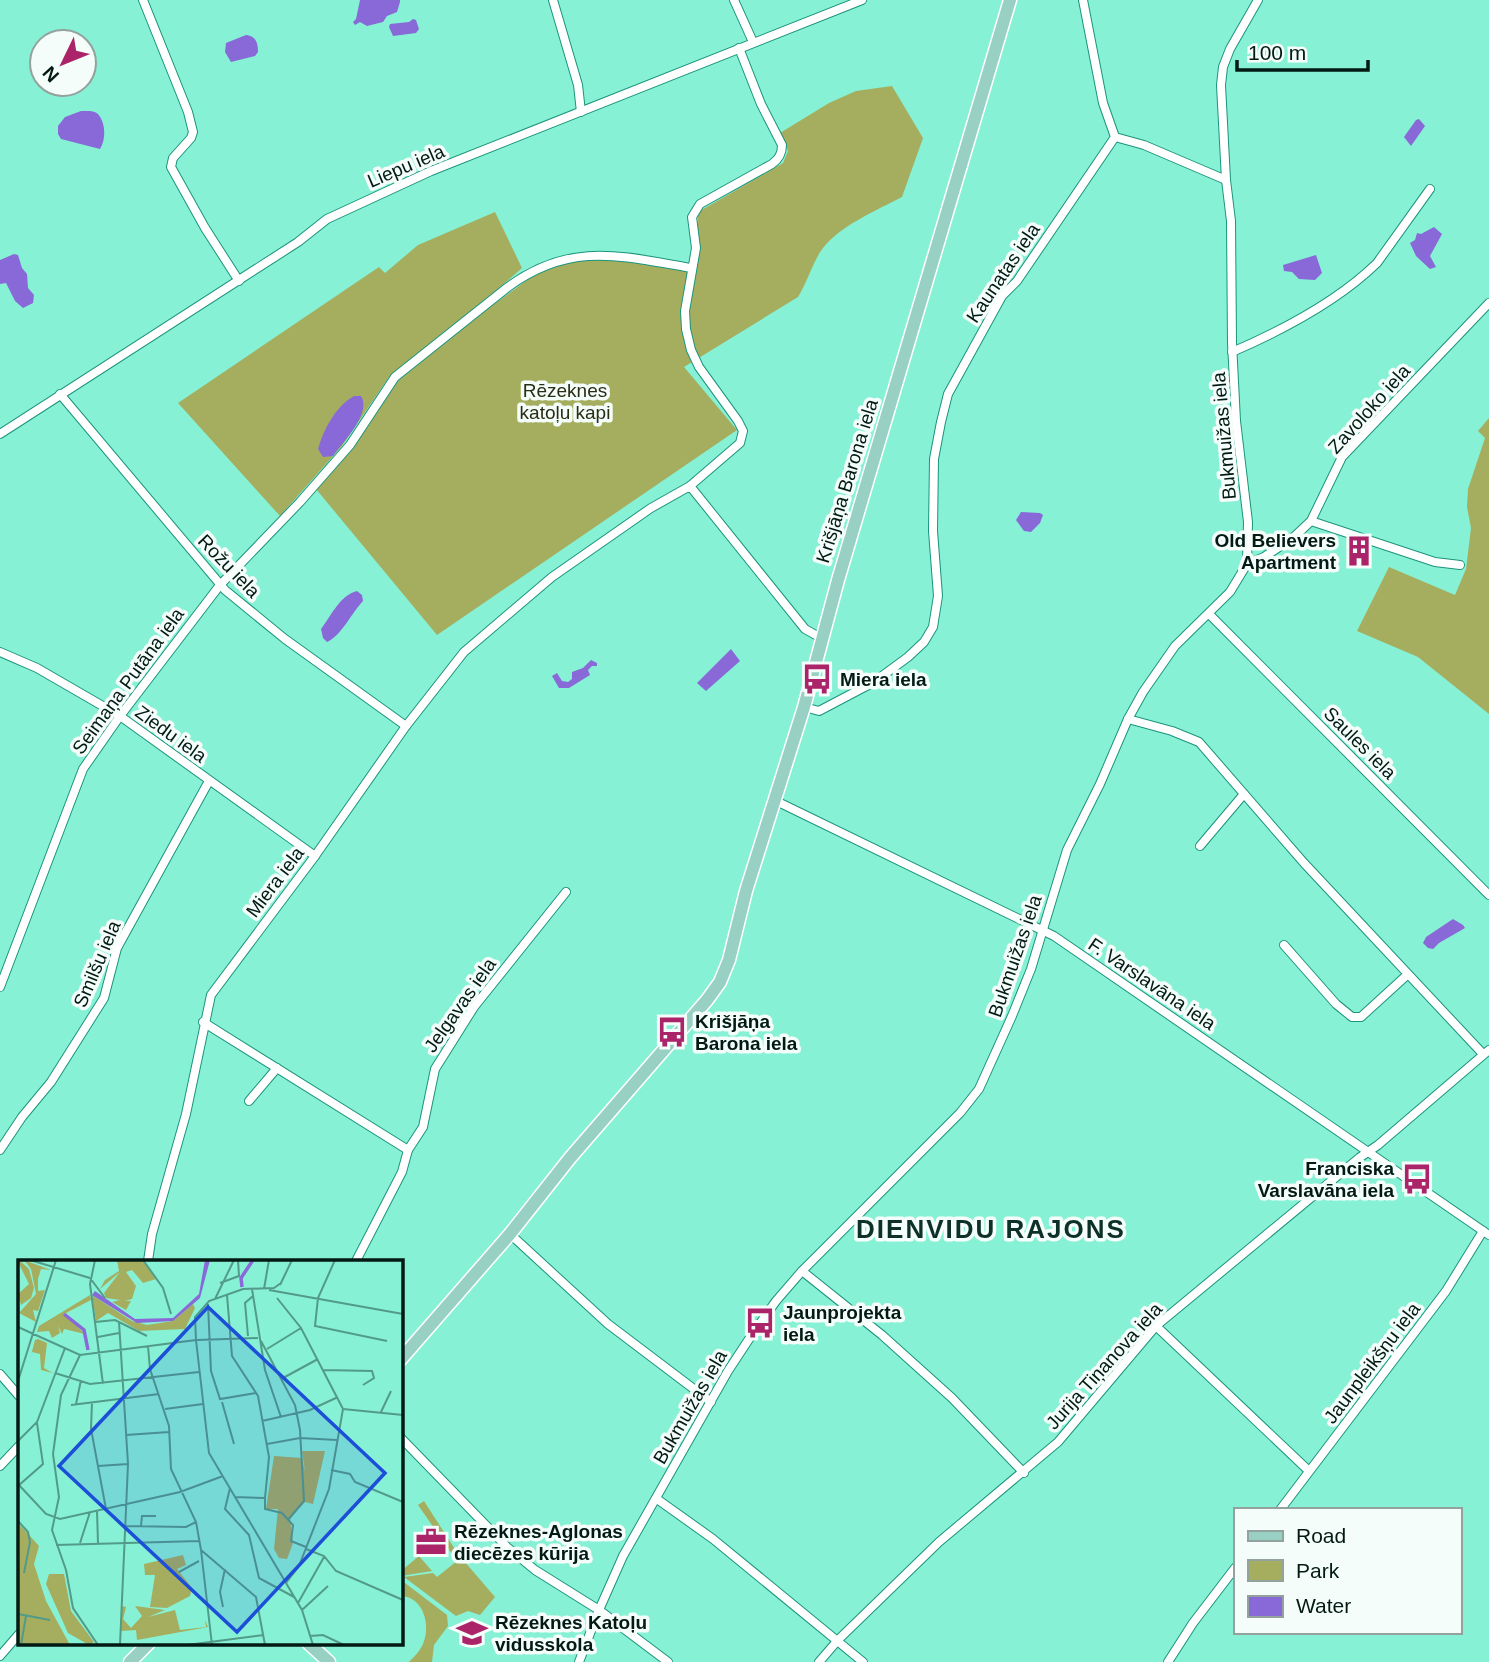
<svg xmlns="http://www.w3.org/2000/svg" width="1489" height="1662" viewBox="0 0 1489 1662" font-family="Arial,sans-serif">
	<rect width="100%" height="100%" fill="#87f1d5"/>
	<g fill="#a5ae5f">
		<path d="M892 86 923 138 902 197C877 210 840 226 823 248 814 259 807 283 798 297L684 367 737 430 437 635 316 489 384 394 414 366 475 318 538 272 579 260 605 256 675 267 698 262V212L783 163 788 151 780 133 829 103 856 91Z"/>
		<polygon points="495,212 522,268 475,309 389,377 342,446 280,516 178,403 379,267 385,273 418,245"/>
		<polygon points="1489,418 1489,714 1418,657 1357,631 1389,567 1455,595 1466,569 1471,528 1467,507 1468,489 1485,438 1478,431"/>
		<polygon points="424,1501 458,1554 495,1597 480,1615 468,1611 456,1616 404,1577 433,1573 437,1577 457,1561 418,1505"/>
		<polygon points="419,1556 432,1571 401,1576 401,1571"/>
		<path d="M401 1583H405L447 1615 448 1626 434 1645 432 1662H409C414 1657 420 1651 423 1644 431 1626 424 1597 401 1596Z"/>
	</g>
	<g fill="#8968d8">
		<polygon points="360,0 400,0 400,2 397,12 387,16 383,22 367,26 360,22 355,25 353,22 356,19"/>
		<polygon points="413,19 416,20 419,29 416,33 393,36 389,27 390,24 409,22"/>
		<path d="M246 35C256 36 258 43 258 52L255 56 231 62 225 52 226 43Z"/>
		<path d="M81 111C86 111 94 110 98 114 106 123 106 140 100 149L61 139 58 134V126L65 117Z"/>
		<polygon points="1419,119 1425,126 1411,146 1404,137 1416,120"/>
		<polygon points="1434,227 1442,234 1430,256 1436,267 1430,269 1416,256 1410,243 1415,240 1417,233 1421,234"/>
		<polygon points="14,254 18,255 22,268 27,274 28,288 34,295 33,303 23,308 15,301 6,283 0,284 0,260"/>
		<polygon points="1316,255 1322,273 1315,280 1299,279 1292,272 1284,271 1283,265"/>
		<path d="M354 396H361C372 413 343 442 333 456L323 457 318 449C324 429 335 407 354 396Z"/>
		<polygon points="1021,512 1040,513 1043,515 1040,523 1031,532 1024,531 1016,520"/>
		<path d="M357 591 362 595 363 601C351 614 341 636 327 642L323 638 321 629C331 616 340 595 357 591Z"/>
		<polygon points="731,649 740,661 706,691 697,683"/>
		<polygon points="591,660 597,663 597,666 592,666 588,670 590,675 569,688 559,688 552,676 557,673 562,681 568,682 572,679 572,672 583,668"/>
		<polygon points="1453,919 1463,925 1465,928 1439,943 1433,949 1428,948 1423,943 1426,937"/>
	</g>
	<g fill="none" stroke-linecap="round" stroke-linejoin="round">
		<g stroke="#1b947c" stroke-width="10">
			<g id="minor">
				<polyline points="143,0 188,112 193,132 191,138 173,158 171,167 205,228 239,281"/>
				<polyline points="553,0 578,85 581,112"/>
				<polyline points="734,0 753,42"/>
				<polyline points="1115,137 1144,145 1226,180"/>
				<path d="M1232 352C1283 330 1337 302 1377 263L1430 189"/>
				<polyline points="60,394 225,590 285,639 406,726"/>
				<polyline points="0,434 298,242 327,219 431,171 862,0"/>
				<path d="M690 486 740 443 743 431 738 421 699 367 691 350 686 329 685 311 696 248 692 217 700 204 772 164C779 159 782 154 782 145L761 104 739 48"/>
				<polyline points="1311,521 1435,562 1460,565"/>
				<polyline points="1247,564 1264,557 1294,537 1311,521 1342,457 1489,303"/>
				<polyline points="1209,614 1489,895"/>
				<polyline points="0,652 37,668 120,716 315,856"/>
				<polyline points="804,707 819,711 874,682 908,657 924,642 933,627 938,596 933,531 934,459 941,422 948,394 1002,296 1017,281 1115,137 1103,103 1083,0"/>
				<polyline points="1128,719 1172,731 1199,742 1304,863 1483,1054"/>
				<polyline points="774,800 1054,936 1489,1235"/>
				<polyline points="1200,846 1244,794"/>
				<polyline points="1284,945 1336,1004 1352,1017 1361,1017 1407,975"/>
				<path d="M0 987 83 769 120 716 220 585 300 502 350 445 395 377 508 287C571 241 620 256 691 268"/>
				<polyline points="203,1022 408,1150 402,1172 356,1261"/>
				<polyline points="249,1101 277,1068"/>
				<polyline points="0,1150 22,1117 51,1082 104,998 117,948 209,781"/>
				<polyline points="408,1150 423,1127 435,1069 474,1007 566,892"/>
				<polyline points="510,1234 608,1324 711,1402"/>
				<polyline points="148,1261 152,1234 186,1114 211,995 315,856 406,726 464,652 552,577 651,508 690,486 805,629 821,638"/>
				<polyline points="802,1271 882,1335 952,1398 1024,1473"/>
				<polyline points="1156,1326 1309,1471"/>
				<polyline points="0,1374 19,1396"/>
				<polyline points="401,1438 507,1547 535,1570 599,1610 668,1662"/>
				<polyline points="0,1466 19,1446"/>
				<polyline points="657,1499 713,1539 863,1662"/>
				<polyline points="1280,1510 1446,1291 1483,1231"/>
				<polyline points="0,1656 19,1634"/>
				<polyline points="579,1662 599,1610 623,1556 728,1371 751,1336 776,1301 802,1271 960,1113 979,1089 1012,1016 1031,969 1067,850 1100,784 1128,719 1143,692 1175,646 1230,592 1247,564 1248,522 1236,421 1232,343 1231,221 1226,180 1221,85 1223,67 1230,49 1258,0"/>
				<polyline points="819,1662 838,1640 939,1542 1058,1442 1156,1326 1359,1158 1378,1145 1489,1050"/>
				<polyline points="1168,1662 1193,1623 1235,1568"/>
			</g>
		</g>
		<g stroke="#fff" stroke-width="15">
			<g id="primary">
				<polyline points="401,1359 510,1234 570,1158 707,1000 720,982 729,960 746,891 804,707 838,580 1010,0"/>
				<polyline points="308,1643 329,1662"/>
				<polyline points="130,1662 149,1643"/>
			</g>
		</g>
		<use href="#minor" stroke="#fff" stroke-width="8"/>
		<use href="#primary" stroke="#98d1c3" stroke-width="12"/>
	</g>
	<defs>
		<g id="building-bare" transform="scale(2.415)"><path d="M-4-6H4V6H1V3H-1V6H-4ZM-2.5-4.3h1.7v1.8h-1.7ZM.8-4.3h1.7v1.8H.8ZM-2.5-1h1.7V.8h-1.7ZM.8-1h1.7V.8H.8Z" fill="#ab2369" stroke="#f4fdfa" stroke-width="2.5" paint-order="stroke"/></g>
		<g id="bus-bare" transform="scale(2.415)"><path d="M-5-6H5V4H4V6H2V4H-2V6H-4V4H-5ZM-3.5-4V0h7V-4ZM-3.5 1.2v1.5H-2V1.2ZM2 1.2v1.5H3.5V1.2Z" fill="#ab2369" stroke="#f4fdfa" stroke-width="2.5" paint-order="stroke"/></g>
		<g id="office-bare" transform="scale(2.415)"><path d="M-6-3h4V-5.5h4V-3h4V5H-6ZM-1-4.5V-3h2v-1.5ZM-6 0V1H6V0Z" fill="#ab2369" stroke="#f4fdfa" stroke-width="2.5" paint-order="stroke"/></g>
		<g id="school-bare" transform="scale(2.415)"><path d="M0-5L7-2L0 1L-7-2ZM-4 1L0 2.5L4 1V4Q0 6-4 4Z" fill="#ab2369" stroke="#f4fdfa" stroke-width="2.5" paint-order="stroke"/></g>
	</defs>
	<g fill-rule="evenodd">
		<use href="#building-bare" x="1359" y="551"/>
		<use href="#bus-bare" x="817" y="679"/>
		<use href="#bus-bare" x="672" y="1032"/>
		<use href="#bus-bare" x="1417" y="1179"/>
		<use href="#bus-bare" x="760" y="1323"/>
		<use href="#office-bare" x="431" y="1542"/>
		<use href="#school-bare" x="472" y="1633"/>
	</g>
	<g text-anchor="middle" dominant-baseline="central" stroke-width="7" stroke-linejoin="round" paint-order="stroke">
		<g font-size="19" fill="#031a14" stroke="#f4fdfa">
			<text transform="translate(406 166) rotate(-23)">Liepu iela</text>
			<text transform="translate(1003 273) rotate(-56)">Kaunatas iela</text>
			<text transform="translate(1369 409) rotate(-48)">Zavoloko iela</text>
			<text transform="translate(1224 436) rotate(-95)">Bukmuižas iela</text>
			<text transform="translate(847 481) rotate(-73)">Krišjāņa Barona iela</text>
			<text transform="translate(229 566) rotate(46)">Rožu iela</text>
			<text transform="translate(128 681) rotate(-54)">Seimaņa Putāna iela</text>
			<text transform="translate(171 734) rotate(36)">Ziedu iela</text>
			<text transform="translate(1360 743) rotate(45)">Saules iela</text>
			<text transform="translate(275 882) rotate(-53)">Miera iela</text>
			<text transform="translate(1015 956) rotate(-71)">Bukmuižas iela</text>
			<text transform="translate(97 964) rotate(-67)">Smilšu iela</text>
			<text transform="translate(1152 984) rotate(34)">F. Varslavāna iela</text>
			<text transform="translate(460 1005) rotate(-55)">Jelgavas iela</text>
			<text transform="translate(1372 1363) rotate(-53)">Jaunpleikšņu iela</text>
			<text transform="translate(1104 1366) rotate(-48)">Jurija Tiņanova iela</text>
			<text transform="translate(690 1407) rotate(-60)">Bukmuižas iela</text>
		</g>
		<g font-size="19" fill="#2a2d15" stroke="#f4fdfa">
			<text x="565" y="390">Rēzeknes<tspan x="565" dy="22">katoļu kapi</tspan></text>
		</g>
		<g font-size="19" font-weight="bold" fill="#031a14" stroke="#f4fdfa" text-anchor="start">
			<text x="1336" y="540" text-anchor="end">Old Believers<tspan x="1336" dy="22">Apartment</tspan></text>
			<text x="840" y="679">Miera iela</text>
			<text x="695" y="1021">Krišjāņa<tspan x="695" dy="22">Barona iela</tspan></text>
			<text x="1394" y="1168" text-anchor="end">Franciska<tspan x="1394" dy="22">Varslavāna iela</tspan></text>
			<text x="783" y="1312">Jaunprojekta<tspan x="783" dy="22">iela</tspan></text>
			<text x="454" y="1531">Rēzeknes-Aglonas<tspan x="454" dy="22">diecēzes kūrija</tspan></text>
			<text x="495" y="1622">Rēzeknes Katoļu<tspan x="495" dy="22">vidusskola</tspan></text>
		</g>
		<g font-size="26" font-weight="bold" letter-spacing="2" fill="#0d3028" stroke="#f4fdfa">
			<text x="991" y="1229">DIENVIDU RAJONS</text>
		</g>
	</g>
	<g transform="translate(18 1260)">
		<rect width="385" height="385" fill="#87f1d5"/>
		<path d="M1 0 11 9 16 28 13 38 3 45 0 34 11 24 1 4V11L0 7ZM6 0 33 10 23 9 20 19V31L27 30 20 51 15 50 18 62 1 53 18 34 13 9ZM99 0H124L138 19 125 23 114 10 108 12 118 26 114 39 107 41H113L108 50 94 42 102 40 88 38 86 33 102 12 82 29 87 20 101 11ZM72 35 73 40 46 54 67 74 46 69 44 74 40 66 42 73 34 78 31 71 19 72 21 66ZM74 35 114 61 129 65 155 61 175 44 177 48 167 69 121 71 90 53 78 61ZM20 79 29 83 26 108 35 113 23 110 22 94 14 92 12 99 17 80ZM284 191H307L295 244 287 242 272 258 275 283 269 299 261 298 256 289 260 249H248L256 196 284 198 287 212ZM2 265 21 286 16 304 28 341 52 385H0ZM165 295 168 305 159 309 174 328 172 336 149 348 132 347 137 315H127L126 304ZM31 314H46L53 351 76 382 71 385 50 373 28 324ZM104 346 108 347 105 359 113 368 124 356 117 346 147 350 130 357 157 350 162 370 188 367 187 360 190 367 119 380 118 370 103 371Z" fill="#a5ae5f"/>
		<path d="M187 0H192L182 38 155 61 119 63 74 35 77 31 117 59 155 58 181 34Z" fill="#8968d8"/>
		<path fill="none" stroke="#8968d8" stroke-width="3.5" d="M224 27 223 18 235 0M46 54 66 70 70 90"/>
		<path fill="none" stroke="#529b88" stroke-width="2" d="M12 0 72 18M77 0 72 24 85 124M125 0 145 28 153 54M317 0 300 38 297 66 369 81M72 18 87 38M202 23 221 16 220 0M263 23 256 28 225 29 191 41 177 57 178 80 191 193 284 350 295 385M262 25 274 0M234 29 247 110 263 157M246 29 251 0M251 30 385 54M209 35 214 96 240 136 251 197 247 238 217 237M259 38 283 68 325 149 311 229 281 306 268 323M197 39 216 0M190 44 193 111 202 139 238 133M77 62 97 60 129 76M101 62 110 204 102 385M0 67 62 95 178 80M230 76 227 43 235 36M80 77 101 73M179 80 240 78M243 81 277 145 282 170 286 241 270 260M130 86 132 109 151 166 153 209 178 262 183 290 238 337 247 385M249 89 283 68M62 95 43 135 35 194 41 237 34 270 48 310 55 348 80 385M305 110 354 111 356 118 345 125M37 113 72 124 181 112M265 118 300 99M0 121 38 0M74 142 73 169 88 249M204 142 216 184M58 144 63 120M53 145 141 134M147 149 185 144M325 149 385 155M363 152 373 131M244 161 292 150 320 137M108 175 151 172M0 181 19 162 47 88M249 184 282 178 319 180M80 206 110 204M313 210 332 214 337 222 385 242M0 224 28 254 42 259 162 232 205 216M0 226 25 204 19 163M212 228 207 249 231 275 241 318 276 337M247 238V249L264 253 275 265 273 281 288 287M79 251 80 283M0 261 10 272 12 282 6 313M107 266 168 267 178 262M123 266 124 256H138M62 283 72 252M38 285 181 281M288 289 306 296 318 311 385 340M183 290 194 385M161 312 181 301M280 343 306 297M205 347 202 332 207 309M284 350 310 326M0 354 32 360M292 376 305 375 326 385M3 385 8 356M169 385 246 375"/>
		<path fill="#1d4ed8" fill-opacity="0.15" stroke="#1d4ed8" stroke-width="3.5" d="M190 47 367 213 219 372 41 206Z"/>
		<rect width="385" height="385" fill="none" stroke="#031a14" stroke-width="3.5"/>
	</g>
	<rect x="1234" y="1508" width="228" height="126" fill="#f4fdfa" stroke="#94a29e" stroke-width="2"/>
	<rect x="1248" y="1531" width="35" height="10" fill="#98d1c3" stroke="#94a29e" stroke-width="2"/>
	<text x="1296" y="1543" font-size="21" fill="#031a14">Road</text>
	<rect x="1248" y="1560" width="35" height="21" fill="#a5ae5f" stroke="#94a29e" stroke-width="2"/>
	<text x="1296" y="1578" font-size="21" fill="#031a14">Park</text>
	<rect x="1248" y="1596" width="35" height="21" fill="#8968d8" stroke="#94a29e" stroke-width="2"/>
	<text x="1296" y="1613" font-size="21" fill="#031a14">Water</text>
	<g transform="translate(63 63) rotate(227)"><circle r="33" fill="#f4fdfa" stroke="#94a29e" stroke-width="2"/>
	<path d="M0-5L12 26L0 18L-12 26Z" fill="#ab2369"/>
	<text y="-10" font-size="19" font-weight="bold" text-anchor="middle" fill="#031a14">N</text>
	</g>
	<path d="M1237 60v10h131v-10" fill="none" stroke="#031a14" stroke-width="3.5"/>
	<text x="1248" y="60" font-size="21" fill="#031a14" stroke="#f4fdfa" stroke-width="5" paint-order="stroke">100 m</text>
</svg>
